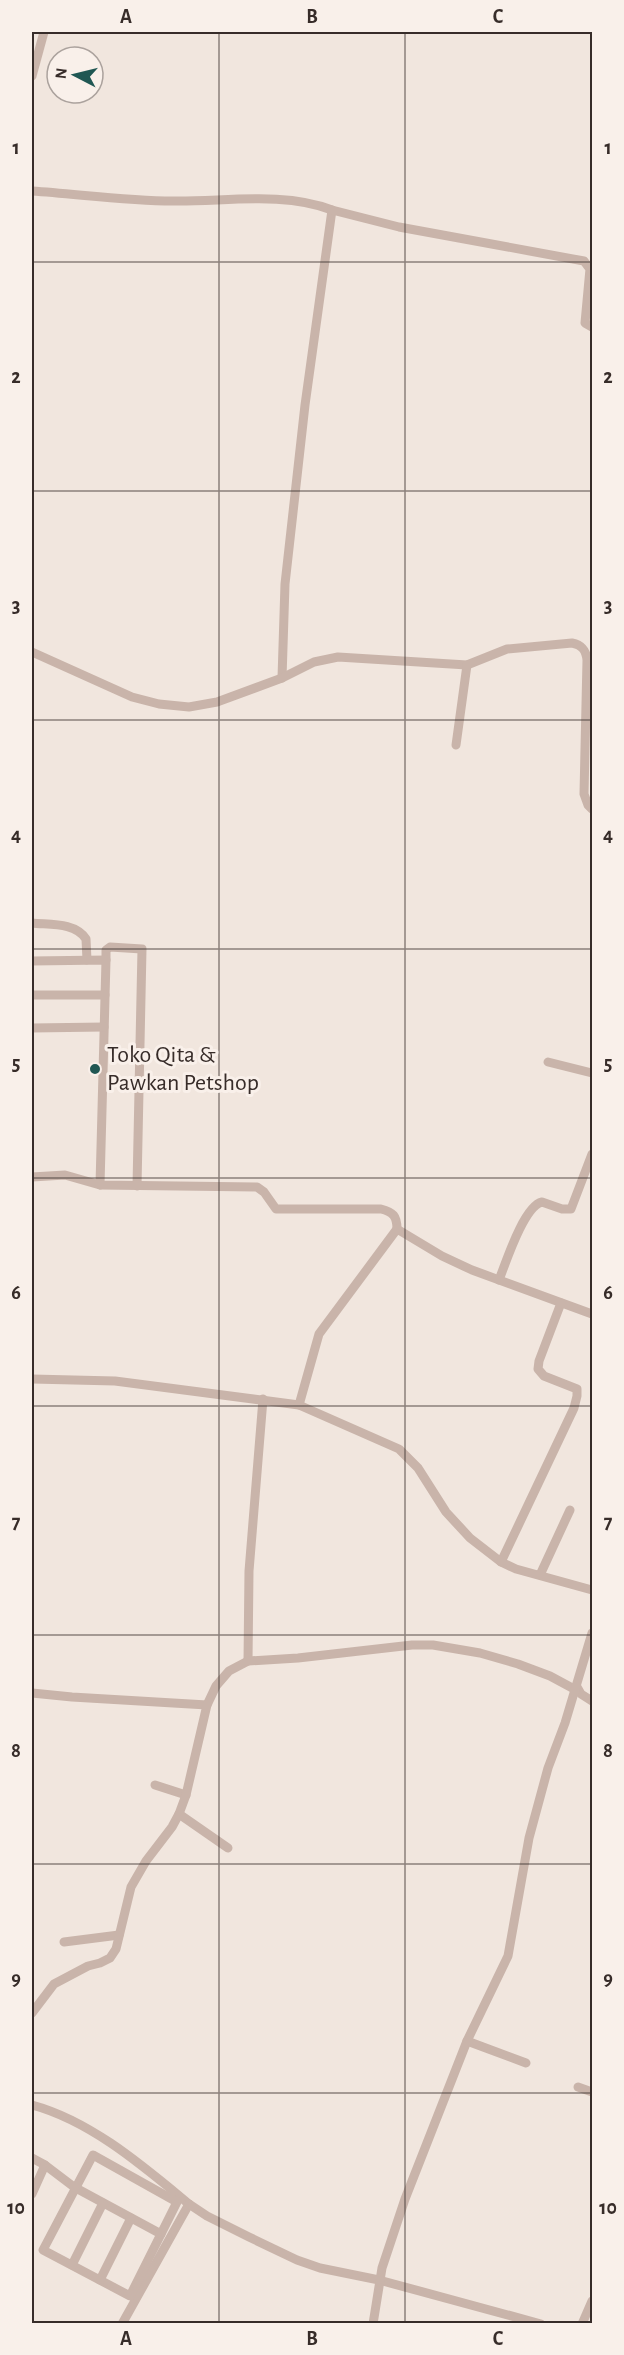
<svg xmlns="http://www.w3.org/2000/svg" width="624" height="2355" viewBox="0 0 624 2355" font-family="'Alegreya Sans',sans-serif">
	<rect width="100%" height="100%" fill="#f1e6de"/>
	<g fill="none" stroke-linecap="round" stroke-linejoin="round">
		<g stroke="#c9b4aa" stroke-width="9">
			<polyline points="32,76 44,32"/>
			<path d="M32 191C78 194 126 201 173 201 223 202 284 191 332 210L305 405 285 584 282 678"/>
			<polyline points="332,210 399,227 584,261 590,269 585,323 592,327"/>
			<path d="M32 652 132 697 159 704 189 707 217 702 282 678 314 662 338 657 467 665 507 649 572 643C582 645 586 650 587 660L584 794 588 805 592 809"/>
			<polyline points="456,745 467,665"/>
			<path d="M32 923C49 925 75 922 86 939L87 960"/>
			<polyline points="106,960 106,950 110,947 142,949 137,1186"/>
			<polyline points="32,961 106,960 100,1185"/>
			<polyline points="32,995 105,995"/>
			<polyline points="32,1028 104,1027"/>
			<polyline points="548,1062 592,1073"/>
			<path d="M32 1177 65 1175 100 1185 257 1187 264 1192 276 1209H381C393 1212 397 1216 397 1229"/>
			<path d="M499 1280C506 1262 524 1206 542 1202L562 1209H571L592 1154"/>
			<polyline points="32,1379 115,1381 299,1405 399,1449 418,1468 446,1512 470,1538 501,1562 516,1569 592,1590"/>
			<polyline points="299,1405 319,1334 397,1229 442,1256 472,1270 592,1314"/>
			<polyline points="501,1562 574,1408 577,1396 577,1389 544,1376 538,1369 539,1361 561,1303"/>
			<polyline points="540,1575 570,1510"/>
			<polyline points="248,1661 249,1571 263,1399"/>
			<polyline points="577,1687 581,1694 592,1701"/>
			<polyline points="32,1693 72,1697 207,1705"/>
			<polyline points="155,1785 186,1795"/>
			<polyline points="179,1814 228,1848"/>
			<polyline points="64,1942 119,1935"/>
			<polyline points="32,2013 54,1984 88,1966 100,1963 110,1958 116,1949 131,1887 146,1861 172,1827 179,1814 186,1795 207,1705 216,1686 229,1671 248,1661 298,1658 412,1645 433,1645 480,1653 518,1664 550,1676 576,1690"/>
			<polyline points="467,2041 526,2063"/>
			<polyline points="578,2087 592,2092"/>
			<path d="M32 2105C91 2121 143 2166 189 2204L122 2324"/>
			<polygon points="93,2155 177,2202 130,2296 43,2250"/>
			<polyline points="32,2158 45,2165 74,2187 161,2234"/>
			<polyline points="32,2194 45,2165"/>
			<polyline points="189,2204 207,2216 249,2237 297,2260 320,2268 379,2280 541,2324"/>
			<polyline points="72,2265 103,2203"/>
			<polyline points="100,2280 131,2218"/>
			<polyline points="373,2324 382,2268 405,2199 467,2041 508,1956 529,1838 548,1768 565,1723 592,1633"/>
			<polyline points="582,2324 592,2301"/>
		</g>
	</g>
	<path fill="none" stroke="#372c29" stroke-width="1.5" stroke-opacity="0.55" d="M219 32V2324M405 32V2324M32 262H592M32 491H592M32 720H592M32 949H592M32 1178H592M32 1406H592M32 1635H592M32 1864H592M32 2093H592"/>
	<circle fill="#205753" stroke="#f9f0ea" stroke-width="2" cx="95" cy="1069" r="6"/>
	<g text-anchor="middle" dominant-baseline="central" stroke-width="6" stroke-linejoin="round" paint-order="stroke">
		<g font-size="24" fill="#372c29" stroke="#f9f0ea" text-anchor="start">
			<text x="107" y="1055">Toko Qita &amp;<tspan x="107" dy="28">Pawkan Petshop</tspan></text>
		</g>
	</g>
	<rect width="624" height="2355" fill="none" stroke="#f9f0ea" stroke-width="66"/>
	<g transform="translate(75 75) rotate(277)"><circle r="28" fill="#f9f0ea" stroke="#aba29d" stroke-width="1.5"/>
	<path d="M0-4.5L10 22L0 15L-10 22Z" fill="#205753"/>
	<text y="-9" font-size="16" font-weight="bold" text-anchor="middle" fill="#372c29">N</text>
	</g>
	<rect x="33" y="33" width="558" height="2289" fill="none" stroke="#372c29" stroke-width="2"/>
	<g font-size="20" text-anchor="middle" font-weight="bold" fill="#372c29">
		<text x="126" y="23">A</text>
		<text x="312" y="23">B</text>
		<text x="498" y="23">C</text>
		<text x="16" y="154">1</text>
		<text x="608" y="154">1</text>
		<text x="16" y="383">2</text>
		<text x="608" y="383">2</text>
		<text x="16" y="612">3</text>
		<text x="608" y="612">3</text>
		<text x="16" y="841">4</text>
		<text x="608" y="841">4</text>
		<text x="16" y="1070">5</text>
		<text x="608" y="1070">5</text>
		<text x="16" y="1299">6</text>
		<text x="608" y="1299">6</text>
		<text x="16" y="1528">7</text>
		<text x="608" y="1528">7</text>
		<text x="16" y="1757">8</text>
		<text x="608" y="1757">8</text>
		<text x="16" y="1985">9</text>
		<text x="608" y="1985">9</text>
		<text x="16" y="2214">10</text>
		<text x="608" y="2214">10</text>
		<text x="126" y="2345">A</text>
		<text x="312" y="2345">B</text>
		<text x="498" y="2345">C</text>
	</g>
</svg>
